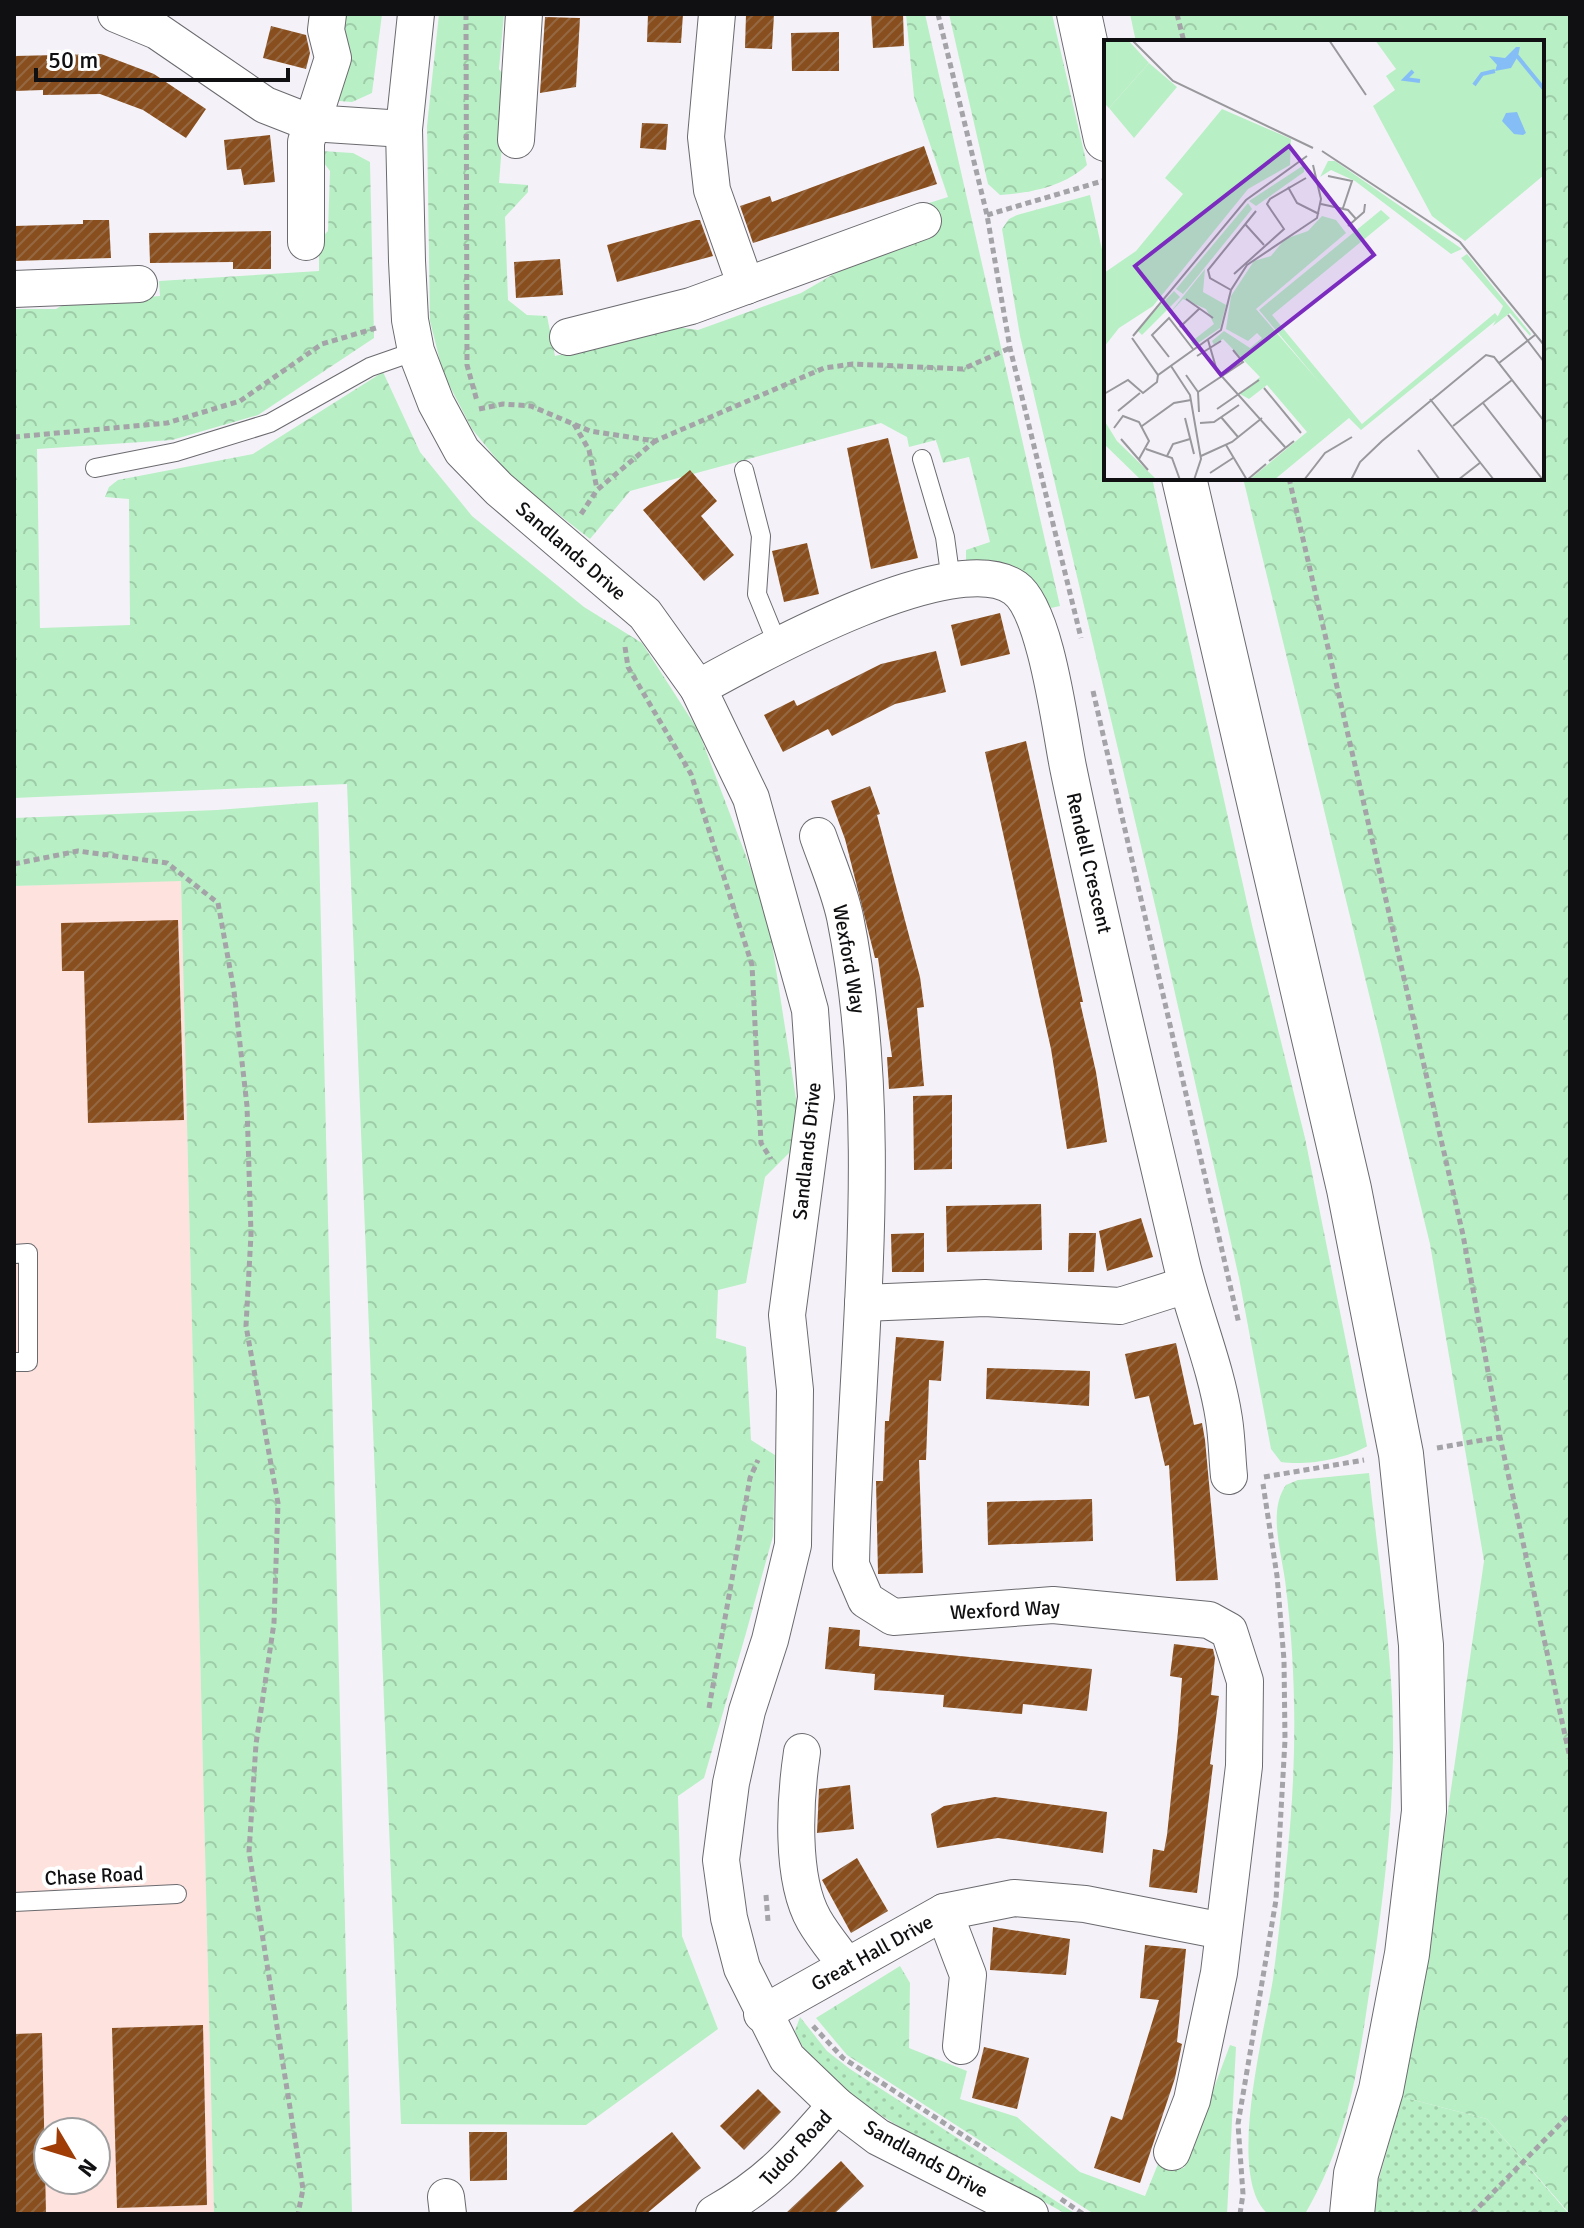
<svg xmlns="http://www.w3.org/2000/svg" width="1584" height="2228" viewBox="0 0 1584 2228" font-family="Signika,sans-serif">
	<defs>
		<pattern id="grass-dots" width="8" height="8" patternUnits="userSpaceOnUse" patternTransform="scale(2)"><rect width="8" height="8" fill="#b9efc5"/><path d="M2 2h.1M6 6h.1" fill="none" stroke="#9ecca8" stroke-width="1.8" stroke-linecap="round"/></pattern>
		<pattern id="forest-crowns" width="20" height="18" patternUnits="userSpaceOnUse" patternTransform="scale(2)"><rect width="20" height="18" fill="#b9efc5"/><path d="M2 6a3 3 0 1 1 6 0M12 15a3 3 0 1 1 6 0" fill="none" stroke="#9ecca8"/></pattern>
		<pattern id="building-hatch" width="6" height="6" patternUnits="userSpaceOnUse" patternTransform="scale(2)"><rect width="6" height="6" fill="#894e1d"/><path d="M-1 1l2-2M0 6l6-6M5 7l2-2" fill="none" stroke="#946844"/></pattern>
	</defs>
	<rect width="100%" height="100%" fill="#f4f2f8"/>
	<path fill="#fde2dd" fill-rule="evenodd" d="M181 880 214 2214H14V886ZM48 2132H96V2180H48Z"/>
	<g fill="url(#grass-dots)">
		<path d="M800 2017 827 2051 850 2069 1076 2214H1066C997 2174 823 2106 795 2031Z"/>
		<polygon points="1402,2097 1487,2119 1569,2214 1369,2214"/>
	</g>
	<g fill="url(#forest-crowns)">
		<polygon points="340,14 382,14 372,93 352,102 327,100"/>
		<path d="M439 14H504L499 69 507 80 499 183 528 185V192L505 217 508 300 527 315 547 316 555 356 678 327 698 330 801 293 872 252 937 232 929 203 948 197 914 97 906 14H925L1060 606 1051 608C1026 567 1013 565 966 562V550L990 542 969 457 943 463 936 440 909 447 907 437 881 423 630 491 590 539 512 478 472 429 443 373 430 321 427 126Z"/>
		<path d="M949 14H1052L1087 165C1065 186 1031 193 1000 195L988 184Z"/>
		<polygon points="1130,14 1570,14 1570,2214 1487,2119 1402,2097 1429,1941 1484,1561 1430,1244 1243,478 1542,478 1542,42 1136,42"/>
		<polygon points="321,151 353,153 370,162 374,338 258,415 172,440 37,449 40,628 130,625 129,499 105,497 109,487 118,480 253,454 383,372 420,452 472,516 584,607 642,643 698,730 767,911 797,1105 791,1151 765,1177 746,1283 718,1290 716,1338 746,1347 751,1440 775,1455 773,1536 746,1633 704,1778 678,1796 682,1936 718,2029 586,2125 401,2124 347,784 14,798 14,309 56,309 66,303 160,296 159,281 319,271 319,240 328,231 330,171 321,159"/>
		<path d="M1090 195 1106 268V478H1152L1252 925 1305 1138 1367 1446C1346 1459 1306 1466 1281 1462L1271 1449 1239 1278 1159 922 1020 336 1002 229 1009 219 1017 215Z"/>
		<polygon points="318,802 352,2214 214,2214 181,881 14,886 14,818 217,810"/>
		<path d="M1369 1473C1377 1547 1388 1622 1392 1697 1397 1795 1384 1897 1369 1994 1357 2075 1347 2142 1305 2214H1268C1225 2177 1265 2030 1273 1979 1278 1939 1283 1898 1287 1858 1297 1766 1297 1672 1285 1580 1281 1551 1268 1510 1286 1485L1298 1480Z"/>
		<polygon points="900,1966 910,1983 909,2048 967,2071 960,2099 1017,2117 1080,2172 1145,2196 1160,2159 1184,2168 1230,2045 1236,2047 1227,2214 1094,2214 847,2055 816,2018"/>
	</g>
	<g fill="url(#building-hatch)">
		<polygon points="648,14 683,14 681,43 647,42"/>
		<polygon points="746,14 774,14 772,49 745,48"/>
		<polygon points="871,14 903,14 904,46 873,48"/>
		<polygon points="545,17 580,18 576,87 540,93"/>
		<polygon points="271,26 306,35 310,53 306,69 263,58"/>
		<polygon points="839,32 839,71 792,71 791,33"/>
		<polygon points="101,54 154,74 206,109 186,138 143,110 100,94 43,95 43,90 14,91 14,56"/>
		<polygon points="642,123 668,124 666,150 640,148"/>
		<polygon points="270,135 275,182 244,185 241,169 227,170 224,140"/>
		<polygon points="924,146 937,184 753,243 740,206 770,196 772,202"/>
		<polygon points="83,220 109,220 111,258 14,261 14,226 83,224"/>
		<polygon points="696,220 700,220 713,256 617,282 607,245"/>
		<polygon points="271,231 271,269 233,269 233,262 150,263 149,233"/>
		<polygon points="560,259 563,295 516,298 514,262"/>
		<polygon points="888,438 918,558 871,569 847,448"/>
		<polygon points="690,470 717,501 701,516 734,555 704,581 643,510"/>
		<polygon points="807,543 819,594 784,602 772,551"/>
		<polygon points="1000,613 1010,654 961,666 951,625"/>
		<polygon points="936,651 946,692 895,704 832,736 828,729 783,752 764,715 794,700 797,706 881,664"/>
		<polygon points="1026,741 1083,1002 1080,1002 1096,1072 1107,1142 1067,1149 1051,1049 985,752"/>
		<polygon points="870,786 880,814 877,815 920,977 924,1007 917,1008 924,1086 889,1089 887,1057 892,1057 878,958 875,958 845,839 831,801"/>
		<polygon points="178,920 184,1120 88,1123 84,971 62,971 61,923"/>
		<polygon points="952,1095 952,1169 914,1170 913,1096"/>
		<polygon points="1041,1204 1042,1250 947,1252 946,1206"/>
		<polygon points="1141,1218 1153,1257 1107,1271 1099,1231"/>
		<polygon points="924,1233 924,1272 892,1272 891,1234"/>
		<polygon points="1069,1233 1096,1233 1094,1272 1068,1272"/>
		<polygon points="896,1337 944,1341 941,1381 929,1380 926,1460 919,1460 923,1573 878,1574 876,1481 883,1481 885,1421 889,1421"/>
		<polygon points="1176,1343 1194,1425 1202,1423 1205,1440 1218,1580 1176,1581 1169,1465 1165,1466 1149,1396 1135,1399 1125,1354"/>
		<polygon points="987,1368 1090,1371 1089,1406 986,1399"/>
		<polygon points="1092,1499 1093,1541 988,1545 987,1502"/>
		<polygon points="829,1627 860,1630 859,1646 1092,1669 1087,1711 1023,1704 1022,1714 943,1707 944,1695 874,1690 875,1674 825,1669"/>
		<polygon points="1174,1644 1213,1649 1215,1658 1211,1695 1219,1696 1210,1764 1213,1765 1197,1893 1149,1887 1153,1849 1164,1851 1167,1835 1178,1731 1182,1678 1170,1676"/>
		<polygon points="850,1785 854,1829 817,1833 819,1789"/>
		<polygon points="995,1797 1107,1812 1103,1853 998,1838 937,1848 931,1814 944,1806"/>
		<polygon points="857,1858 888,1911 851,1933 822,1880"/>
		<polygon points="993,1927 1070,1939 1066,1975 990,1970"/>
		<polygon points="1145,1945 1186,1949 1177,2042 1182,2044 1175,2078 1140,2183 1094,2168 1111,2116 1122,2120 1159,2000 1140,1998"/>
		<polygon points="203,2025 207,2205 117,2208 112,2028"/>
		<polygon points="42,2033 46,2213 14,2214 14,2034"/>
		<polygon points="984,2047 1029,2058 1017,2109 972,2098"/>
		<polygon points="758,2089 781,2112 744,2150 720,2126"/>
		<polygon points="469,2132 507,2132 507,2180 470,2181"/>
		<polygon points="672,2132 701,2168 646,2214 570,2214"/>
		<polygon points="841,2161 864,2186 834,2214 785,2214"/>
	</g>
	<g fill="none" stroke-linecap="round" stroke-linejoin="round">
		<g stroke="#6b6a6f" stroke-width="20">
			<g id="lane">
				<polyline points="922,459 945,537 951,581"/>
				<polyline points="95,468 176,452 270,423 370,367 416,351"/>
				<polyline points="744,470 761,536 757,594 777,643"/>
				<polyline points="14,1254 28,1253 28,1362 14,1362"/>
				<polyline points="14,1902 177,1894"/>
			</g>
		</g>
		<g stroke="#6b6a6f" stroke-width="38">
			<g id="street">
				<polyline points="116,14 157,31 265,105 311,123 404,129"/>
				<polyline points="416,14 404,129 407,261 410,320 416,351 436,403 462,451 499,489 645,614 698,688 751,798 810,1010 816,1097 787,1315 795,1390 793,1545 770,1640 747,1711 731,1783 721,1860 729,1918 742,1968 787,2058 836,2105 878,2137 1030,2214"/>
				<polyline points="717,14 706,137 712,190 746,286"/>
				<polyline points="516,140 524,14"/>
				<polyline points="306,242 306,142 333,58 326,30 328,14"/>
				<polyline points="14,289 139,284"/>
				<polyline points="568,337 691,306 923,221"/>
				<path d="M698 688C756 656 955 545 1015 588 1046 610 1060 727 1068 767 1102 932 1143 1096 1181 1261 1193 1313 1216 1366 1224 1419 1227 1438 1227 1457 1229 1476"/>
				<path d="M818 836C827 862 839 889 845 917 888 1130 855 1350 851 1565L866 1600 893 1617 1053 1605 1209 1620 1229 1631 1245 1681 1244 1766 1219 1973 1192 2100 1172 2152"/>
				<polyline points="863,1303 985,1298 1120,1306 1186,1285"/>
				<path d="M802 1752C795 1799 790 1878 814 1920 823 1936 836 1951 847 1966"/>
				<polyline points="944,1912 968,1975 961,2046"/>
				<polyline points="762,2014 944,1912 1014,1898 1085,1904 1223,1931"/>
				<polyline points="446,2197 448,2214"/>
				<path d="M714 2214C772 2181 793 2154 836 2105"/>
			</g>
		</g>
		<g stroke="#6b6a6f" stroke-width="46">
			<g id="secondary">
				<polyline points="1079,14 1106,139"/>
				<polyline points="1184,478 1349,1189 1401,1454 1421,1645 1424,1811 1407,1954 1381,2090 1356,2174 1352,2214"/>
			</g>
		</g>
		<g stroke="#a4a3a8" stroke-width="5" stroke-dasharray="6 4" stroke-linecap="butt">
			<polyline points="466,14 467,365 477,401"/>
			<polyline points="938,14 987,215 1010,348 1081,638"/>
			<polyline points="1177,14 1184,42"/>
			<polyline points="987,215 1106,180"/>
			<polyline points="479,409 503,404 531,406 590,431 655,441 824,368 853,364 963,369 1010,348"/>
			<polyline points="574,424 589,450 597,489"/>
			<polyline points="14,437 167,423 240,401 322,344 376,328"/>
			<polyline points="1289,478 1463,1235 1500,1437 1570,1758"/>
			<polyline points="581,514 597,490 655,441"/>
			<polyline points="625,647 628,667 691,774 752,965 761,1143 771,1159"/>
			<polyline points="1093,691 1239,1324"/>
			<polyline points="14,864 78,851 167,863 218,903 234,991 247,1106 251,1234 246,1326 278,1503 274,1623 256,1744 249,1852 303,2189 298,2214"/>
			<polyline points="1437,1448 1500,1437"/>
			<polyline points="1264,1477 1364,1460"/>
			<polyline points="709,1708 750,1478 758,1460"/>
			<polyline points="766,1895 768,1921"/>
			<polyline points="813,2026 843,2058 986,2150"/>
			<polyline points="1061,2199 1083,2214"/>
			<polyline points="1240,2214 1243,2194 1238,2124 1276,1900 1285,1740 1284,1660 1277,1576 1263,1484"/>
			<polyline points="1472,2214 1570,2114"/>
		</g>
		<use href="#lane" stroke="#fff" stroke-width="18"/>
		<use href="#street" stroke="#fff" stroke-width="36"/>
		<use href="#secondary" stroke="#fff" stroke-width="44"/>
	</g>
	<g text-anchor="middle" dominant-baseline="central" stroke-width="8" stroke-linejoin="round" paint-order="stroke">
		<g font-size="20" fill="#101012" stroke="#fff">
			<text transform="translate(571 551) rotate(41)">Sandlands Drive</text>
			<text transform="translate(1089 863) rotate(77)">Rendell Crescent</text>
			<text transform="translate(849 959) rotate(80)">Wexford Way</text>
			<text transform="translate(807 1151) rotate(-84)">Sandlands Drive</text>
			<text transform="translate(1005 1610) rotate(-3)">Wexford Way</text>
			<text transform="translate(94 1876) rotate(-3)">Chase Road</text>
			<text transform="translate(872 1953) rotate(-29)">Great Hall Drive</text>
			<text transform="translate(796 2148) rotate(-47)">Tudor Road</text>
			<text transform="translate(926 2159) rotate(29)">Sandlands Drive</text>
		</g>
	</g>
	<g transform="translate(1104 40)">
		<rect width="440" height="440" fill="#f4f2f8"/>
		<path d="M271 0H440V135L361 201 328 176 269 66 291 50 282 36 292 29ZM45 23 73 47 30 98 5 68ZM363 214 427 294 426 296 406 273 389 286 399 266 357 218Z" fill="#b9efc5"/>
		<path d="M24 0 45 23 5 68 0 63V1ZM118 69 187 99 186 125 144 149 49 266 15 288 0 307V233L32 211 79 154 61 138ZM224 121H231L358 209 347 214 251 141 227 130 216 137ZM200 125V132L152 166 145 161ZM144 163 148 169 85 247 79 254 72 249ZM277 170 286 178 168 275 258 384 391 273 395 278 257 390 245 378 170 440H145L203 392 163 345 145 359 136 354 156 337 119 299 110 305 108 301 120 291 146 308 158 298 153 293 144 301 122 289 127 256 150 221 167 216 181 199 204 191 218 176 232 180 242 193 152 269 216 343 155 270ZM101 229 99 252 122 265 116 288 90 306 87 302 110 284 102 269 79 259 65 274ZM70 251 76 257 38 295 33 290ZM0 380 13 401 53 440H37L0 404Z" fill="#b9efc5"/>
		<path d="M412 7H416L414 16 407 28 391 31 393 25 385 16 401 18ZM413 72 422 93 419 95 410 94 398 81 402 73Z" fill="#85bef6"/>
		<path fill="none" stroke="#85bef6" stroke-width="4" d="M413 16 440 49M309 31 301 39 316 41M370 45 378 34 391 31"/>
		<path fill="none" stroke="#99989c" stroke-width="2" d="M28 0 69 41 209 108M225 0 262 55M218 111 356 202 440 305M224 136 248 141 239 168M184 147 193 163 215 174M217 164 244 170 252 179M141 184 160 205M244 186 260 172 261 164M130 234 180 189 163 164 166 159 202 138M127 250 106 238 104 230 152 171M82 259 109 278M404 275 440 322M76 287 96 268M29 296 142 160 203 116M28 298 54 335 117 290 127 250 143 225 213 178 217 159 209 125M104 300 113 331 181 407M93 316 117 301M65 317 48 295 65 278 89 309M395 323 431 295M67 326 86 355 97 419 90 440M82 335 94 352 95 372M160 348 197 393M94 352 139 322 129 310M0 354 24 340 39 353 53 342 54 335M326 359 390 440M379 363 439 440M113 369 155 340M14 371 36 353M117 377 134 397M81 378 90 414M96 383 110 382 135 365M38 386 70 363 87 360M349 386 408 340M10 388 19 376 35 382 45 401 35 419M17 399 44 430M122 405 143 440M42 409 68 418 76 440M314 410 336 440M63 416 69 404 86 399M97 416 128 402 158 378M165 421 190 401M106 433 129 418M143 440 162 424M200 440 221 413 248 397M247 440 256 422 278 401 382 315 390 317 440 381M354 440 377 422"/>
		<path fill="#7b2cbf" fill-opacity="0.15" stroke="#7b2cbf" stroke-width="4" d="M185 106 270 215 117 335 31 226Z"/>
		<rect width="440" height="440" fill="none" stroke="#101012" stroke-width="4"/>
	</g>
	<rect width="1584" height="2228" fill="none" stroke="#101012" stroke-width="32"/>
	<g transform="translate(72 2156) rotate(128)"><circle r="38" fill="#ffffff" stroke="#9f9fa0" stroke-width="2"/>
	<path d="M0-6L14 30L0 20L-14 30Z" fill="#a03c06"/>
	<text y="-12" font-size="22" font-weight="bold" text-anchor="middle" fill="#101012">N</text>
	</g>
	<path d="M36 68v12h252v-12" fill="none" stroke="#101012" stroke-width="4"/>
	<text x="48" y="68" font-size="24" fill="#101012" stroke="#ffffff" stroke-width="6" paint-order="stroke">50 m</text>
</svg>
